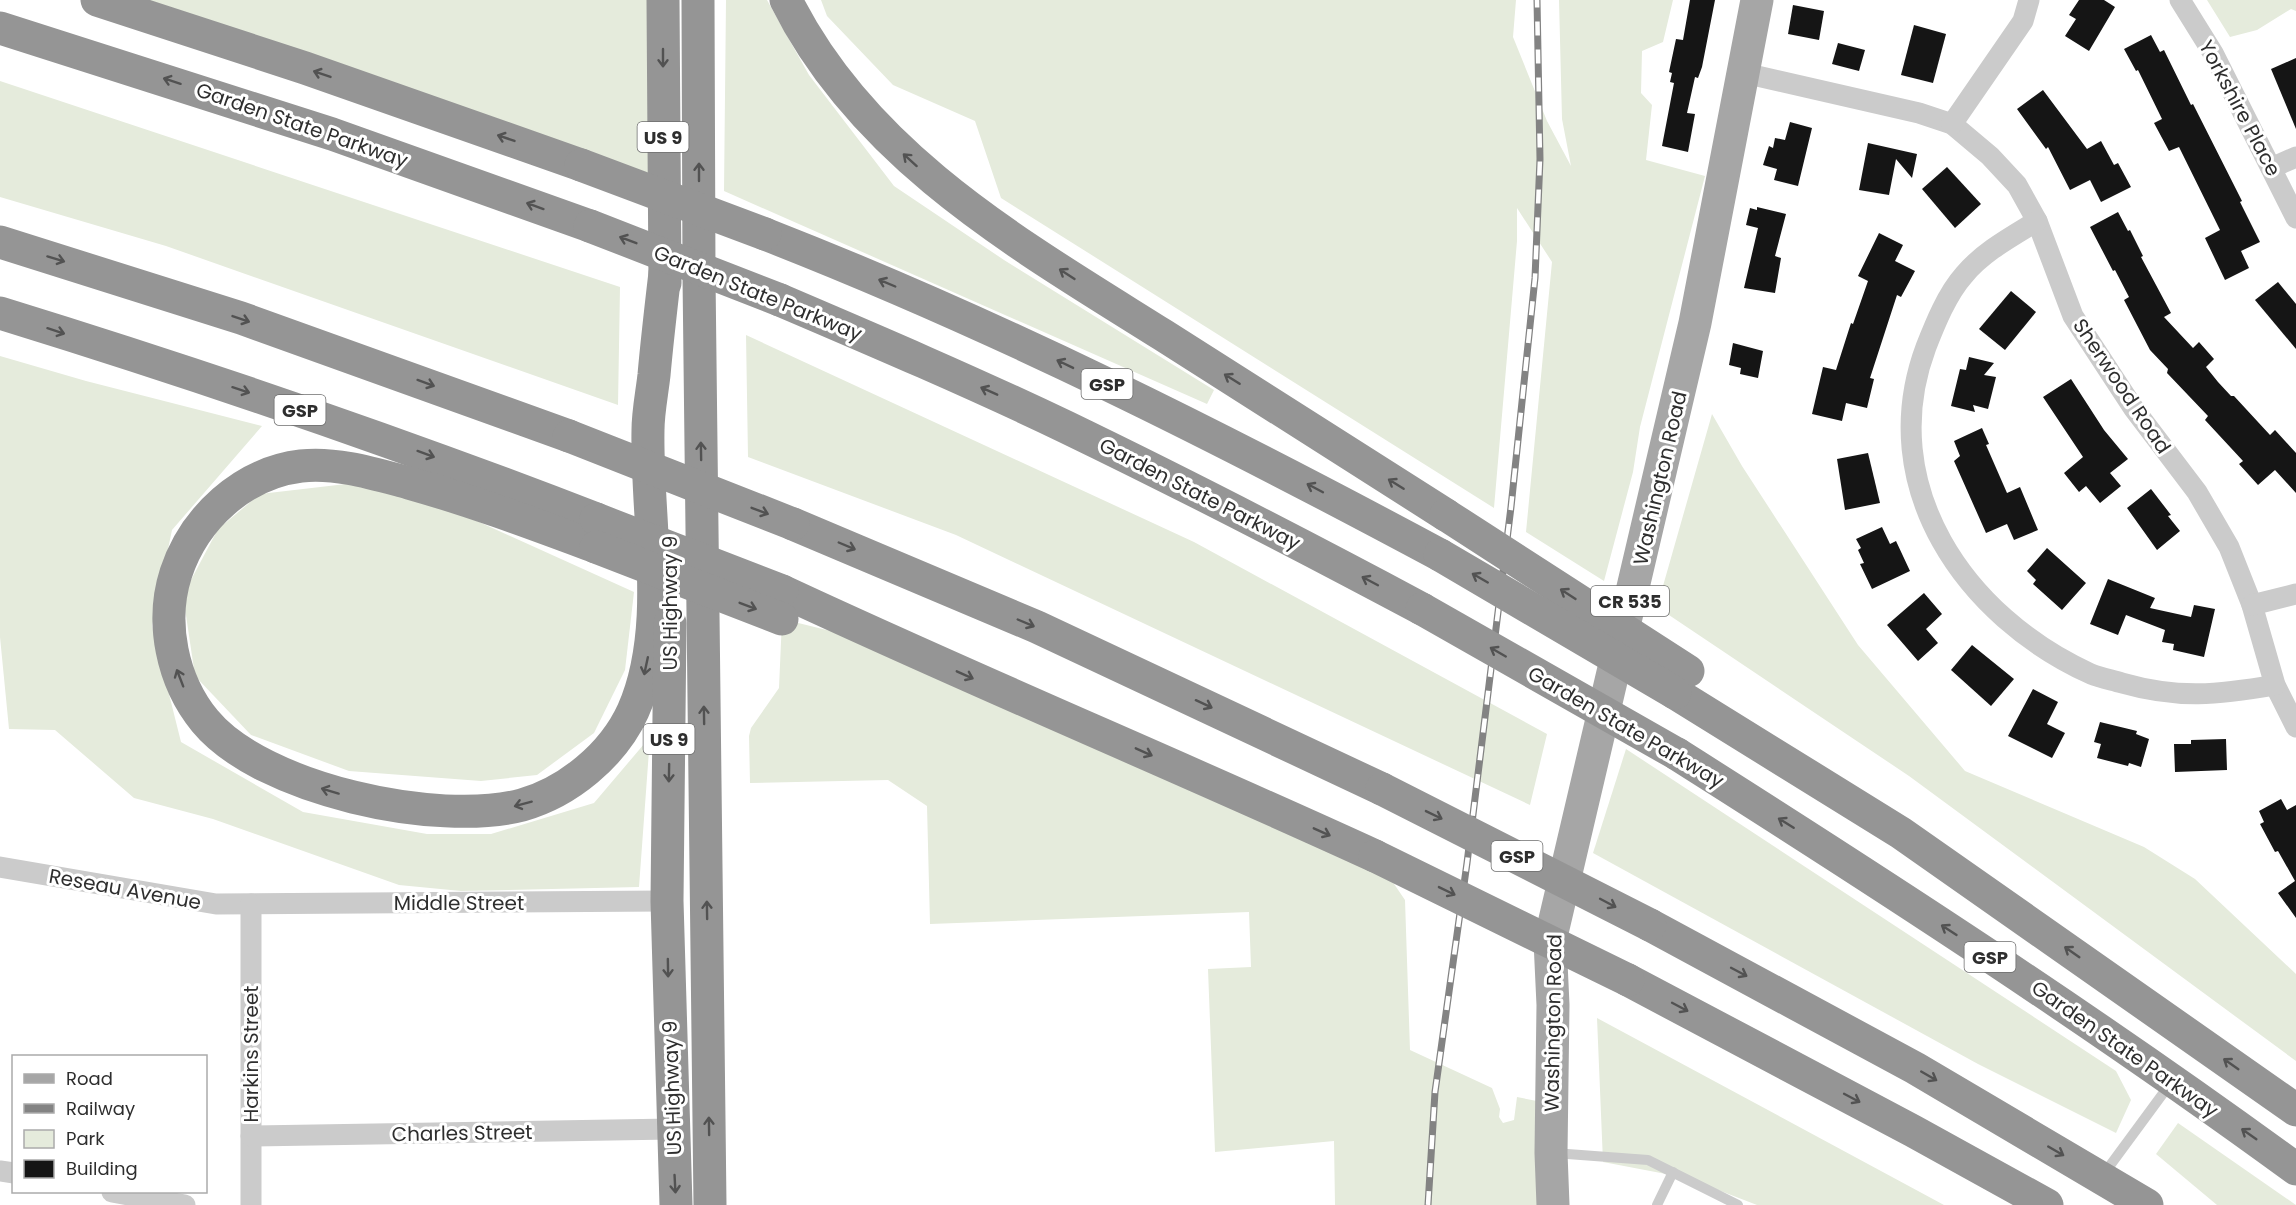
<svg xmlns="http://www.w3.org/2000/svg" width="2296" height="1205" viewBox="0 0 2296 1205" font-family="Poppins,sans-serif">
	<rect width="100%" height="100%" fill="#fff"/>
	<g fill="#e5ebdc">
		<polygon points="97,0 663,0 664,198"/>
		<polygon points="726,0 767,0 809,75 894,186 1004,260 1214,390 1207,404 724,191"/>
		<polygon points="821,0 1516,0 1513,37 1547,121 1571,166 1562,119 1559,0 1673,0 1663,42 1642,51 1641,93 1652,105 1646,160 1705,176 1640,427 1633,472 1604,581 1526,532 1552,262 1517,208 1517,241 1494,508 1001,198 975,121 893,85 827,16"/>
		<polygon points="2207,0 2296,0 2296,11 2291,9 2257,30 2230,37"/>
		<polygon points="0,81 620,287 618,405 166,246 0,197"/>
		<polygon points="746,335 1194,542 1547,734 1530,805 956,535 748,457"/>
		<polygon points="0,356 86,381 262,426 172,530 152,626 181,742 303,812 427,834 491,834 594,803 650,737 639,887 461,891 399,885 213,819 134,798 55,730 9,729 0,637"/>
		<polygon points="1712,414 1742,466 1858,645 1965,771 2144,847 2195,879 2296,974 2296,1061 1909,776 1657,607"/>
		<polygon points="346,484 424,497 634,592 625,670 594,733 537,775 481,781 349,771 251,735 195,676 183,595 218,529 260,494"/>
		<polygon points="782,619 912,651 1375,856 1405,900 1410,1050 1492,1088 1500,1109 1499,1117 1503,1123 1514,1120 1517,1097 1552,1104 1553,1205 1335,1205 1334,1141 1215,1152 1208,969 1251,967 1249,912 930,924 927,806 888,780 750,783 749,736 751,728 779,688"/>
		<polygon points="1626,749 2116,1071 2131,1100 2116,1133 1978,1064 1593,853"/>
		<polygon points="1597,1018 1944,1205 1757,1205 1687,1178 1603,1162"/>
		<polygon points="2178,1123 2296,1205 2217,1205 2156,1154"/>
	</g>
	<g fill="#151515">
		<polygon points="1690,0 1715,0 1702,67 1698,78 1695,77 1687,113 1695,114 1688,152 1662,146 1674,83 1670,82 1672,73 1669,72 1676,39 1683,40"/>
		<polygon points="2079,0 2104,0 2115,7 2089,51 2065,36 2076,19 2069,15"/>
		<polygon points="1793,5 1824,11 1819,40 1788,34"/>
		<polygon points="1914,25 1946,34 1933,83 1901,75"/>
		<polygon points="2151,35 2160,52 2164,50 2191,105 2193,104 2242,201 2240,202 2260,242 2241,251 2249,268 2225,280 2205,238 2220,230 2179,147 2169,151 2154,123 2162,119 2138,70 2136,71 2124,49"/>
		<polygon points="1838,43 1865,50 1859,71 1832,64"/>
		<polygon points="2296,58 2296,129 2271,69"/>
		<polygon points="2043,90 2087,149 2101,141 2114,165 2118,163 2131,187 2101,202 2090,180 2070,190 2048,147 2046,149 2017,109"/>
		<polygon points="1790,122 1812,128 1798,186 1774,180 1777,169 1763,165 1769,146 1773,148 1775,138 1785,140"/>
		<polygon points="1868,143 1917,154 1912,178 1896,159 1889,195 1859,190"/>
		<polygon points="1947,167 1981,204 1955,228 1922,189"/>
		<polygon points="1757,207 1786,214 1775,256 1781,258 1775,293 1744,288 1758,228 1746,225 1750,208 1757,210"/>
		<polygon points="2118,212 2128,231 2130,230 2143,256 2141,257 2171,313 2164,317 2193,348 2199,342 2214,359 2206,367 2218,382 2231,396 2234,396 2270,435 2275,430 2296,453 2296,493 2275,470 2258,485 2239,464 2243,461 2205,420 2208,416 2167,373 2168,369 2150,350 2124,300 2129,297 2115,270 2113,271 2090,227"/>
		<polygon points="1879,233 1903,245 1895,261 1915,271 1901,297 1897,295 1870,378 1874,379 1867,408 1846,403 1842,421 1812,414 1823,367 1836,370 1851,323 1853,324 1868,281 1858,276"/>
		<polygon points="2278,282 2296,304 2296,349 2255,300"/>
		<polygon points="2011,291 2036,312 2005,350 1979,329"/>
		<polygon points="1733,343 1763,351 1758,378 1740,374 1741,368 1729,365"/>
		<polygon points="1969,357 1994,363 1984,375 1996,377 1988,409 1973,405 1975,412 1951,406 1960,369 1966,370"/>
		<polygon points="2071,379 2104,430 2128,459 2110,473 2121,486 2100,503 2086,486 2079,492 2064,473 2083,457 2043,397"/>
		<polygon points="1982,428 1989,444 1986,445 2007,493 2020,487 2038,530 2014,540 2007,524 1986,533 1954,461 1960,456 1954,441"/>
		<polygon points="1868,453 1880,503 1845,510 1837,459"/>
		<polygon points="2151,489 2171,515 2168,516 2180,531 2157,550 2127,508"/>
		<polygon points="1882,527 1890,544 1896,541 1910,571 1872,589 1860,564 1864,563 1858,550 1861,548 1856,539"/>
		<polygon points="2047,548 2086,583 2062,610 2033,584 2036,580 2027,571"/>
		<polygon points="2108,579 2155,598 2150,608 2191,617 2194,605 2215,609 2204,657 2173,650 2174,644 2162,642 2165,630 2126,615 2118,635 2090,624"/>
		<polygon points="1924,593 1942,614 1926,629 1938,643 1918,661 1887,625"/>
		<polygon points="1972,645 2014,679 1991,706 1951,670"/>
		<polygon points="2033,689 2058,702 2047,724 2065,733 2052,758 2008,736"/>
		<polygon points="2100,722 2137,731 2136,734 2149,739 2141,767 2129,763 2128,766 2097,758 2101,744 2094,742"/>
		<polygon points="2226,739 2227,770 2175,772 2174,744 2191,744 2191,740"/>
		<polygon points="2281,799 2287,810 2296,805 2296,918 2278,893 2295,881 2278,851 2275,852 2260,824 2264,822 2259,811"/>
	</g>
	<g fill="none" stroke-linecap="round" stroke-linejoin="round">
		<g stroke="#cbcbcb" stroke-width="10">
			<polyline points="1554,1153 1648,1160 1738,1205"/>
			<polyline points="2103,1175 2170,1084"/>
			<polyline points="1657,1205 1673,1172"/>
		</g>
		<g stroke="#cbcbcb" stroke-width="21">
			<polyline points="2180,0 2213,53 2296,218"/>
			<polyline points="1744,73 1919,113 1952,124 1990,156 2017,185 2037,221 2073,316 2134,409 2197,492 2229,547 2252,605 2275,685 2296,727"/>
			<polyline points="1952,124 2023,21 2029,0"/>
			<polyline points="2271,168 2296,157"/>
			<path d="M2037 221C2011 237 1983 252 1964 275 1947 294 1935 324 1926 347 1874 486 1965 617 2091 674 2101 678 2112 680 2122 683 2178 699 2218 695 2275 685"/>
			<polyline points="2252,605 2296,594"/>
			<polyline points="0,867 216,904 667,901"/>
			<polyline points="251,904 251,1205"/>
			<polyline points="251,1136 672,1129"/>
			<polyline points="0,1171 14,1173"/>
			<polyline points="112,1192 185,1205"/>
		</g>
		<polyline stroke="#a6a6a6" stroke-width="33" points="1553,1205 1551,1153 1553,1005 1550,941 1695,323 1757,0"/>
		<g stroke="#959595" stroke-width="33">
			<polyline points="97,0 305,68 581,165"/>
			<polyline points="663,0 665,283"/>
			<polyline points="698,0 699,276 710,1205"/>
			<path d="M786 0C864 157 1020 245 1163 335 1257 395 1351 455 1446 515"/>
			<polyline points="0,28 332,134 590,226"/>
			<path d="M765 234C998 325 1220 437 1440 555"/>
			<polyline points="0,242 241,318 569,436"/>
			<path d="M780 300C876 341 972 382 1066 427 1186 485 1304 546 1422 609"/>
			<path d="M0 313C201 375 400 443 596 519"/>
			<polyline points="793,524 1037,627 1382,789"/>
			<path d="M596 547C534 524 473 501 409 483 375 474 337 462 301 466 243 473 194 518 176 573 160 622 172 681 205 721 262 790 438 827 522 805 568 792 613 755 633 711 670 628 646 519 648 430 648 412 652 393 654 375 657 341 661 307 665 273"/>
			<path d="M782 591C979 683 1179 766 1375 856"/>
			<polyline points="670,623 667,901 676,1205"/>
			<polyline points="1675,693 1901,833 2296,1110"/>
			<path d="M1677 754C1887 887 2095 1022 2296 1169"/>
			<polyline points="1650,925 1915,1068 2147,1205"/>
			<polyline points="1628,980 1913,1131 2047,1205"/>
		</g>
		<g stroke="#838383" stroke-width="7">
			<polyline id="rail" points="1428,1205 1435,1092 1467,863 1511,507 1535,278 1540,159 1537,0"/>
		</g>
		<use href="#rail" stroke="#fff" stroke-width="4.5" stroke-dasharray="14" stroke-linecap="butt"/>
		<g stroke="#959595" stroke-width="33">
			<polyline points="581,165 765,234"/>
			<polyline points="590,226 780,300"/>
			<polyline points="569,436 793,524"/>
			<polyline points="1446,515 1688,671"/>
			<polyline points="596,519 782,591"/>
			<polyline points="596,547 782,619"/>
			<polyline points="1440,555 1675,693"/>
			<polyline points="1422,609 1677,754"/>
			<polyline points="1382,789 1650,925"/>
			<polyline points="1375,856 1628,980"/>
		</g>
	</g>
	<defs><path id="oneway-shaft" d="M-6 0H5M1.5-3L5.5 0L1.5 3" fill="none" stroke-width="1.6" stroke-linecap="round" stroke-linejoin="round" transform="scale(1.5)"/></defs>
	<g stroke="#525252">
		<use href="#oneway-shaft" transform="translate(663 58) rotate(90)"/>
		<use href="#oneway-shaft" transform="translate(322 74) rotate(-161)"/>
		<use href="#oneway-shaft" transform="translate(172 81) rotate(-162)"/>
		<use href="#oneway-shaft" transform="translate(506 138) rotate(-161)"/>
		<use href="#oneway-shaft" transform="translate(910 160) rotate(-138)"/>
		<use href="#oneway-shaft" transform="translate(699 172) rotate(-90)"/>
		<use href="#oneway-shaft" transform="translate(535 206) rotate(-160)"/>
		<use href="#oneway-shaft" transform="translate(628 240) rotate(-159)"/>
		<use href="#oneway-shaft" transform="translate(56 259) rotate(17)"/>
		<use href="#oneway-shaft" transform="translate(1067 274) rotate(-147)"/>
		<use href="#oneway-shaft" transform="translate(887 283) rotate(-157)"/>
		<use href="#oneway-shaft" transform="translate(241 319) rotate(19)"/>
		<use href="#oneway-shaft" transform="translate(56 331) rotate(18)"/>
		<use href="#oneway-shaft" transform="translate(1065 364) rotate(-154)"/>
		<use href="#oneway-shaft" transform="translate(1232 379) rotate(-148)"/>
		<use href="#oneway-shaft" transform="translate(426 383) rotate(20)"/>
		<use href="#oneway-shaft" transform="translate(241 390) rotate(18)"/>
		<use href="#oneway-shaft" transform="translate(989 391) rotate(-156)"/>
		<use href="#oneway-shaft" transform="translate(701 451) rotate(-91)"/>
		<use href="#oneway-shaft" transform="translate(426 454) rotate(20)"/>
		<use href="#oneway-shaft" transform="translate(1396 484) rotate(-148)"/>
		<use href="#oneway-shaft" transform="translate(1315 488) rotate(-152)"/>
		<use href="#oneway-shaft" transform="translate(760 511) rotate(21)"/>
		<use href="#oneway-shaft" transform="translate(847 546) rotate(23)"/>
		<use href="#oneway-shaft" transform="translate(1480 578) rotate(-150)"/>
		<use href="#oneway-shaft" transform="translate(1370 581) rotate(-152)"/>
		<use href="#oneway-shaft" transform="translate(1568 594) rotate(-147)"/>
		<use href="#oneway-shaft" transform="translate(748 606) rotate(21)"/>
		<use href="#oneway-shaft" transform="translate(1026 623) rotate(23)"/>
		<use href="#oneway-shaft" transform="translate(1498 652) rotate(-150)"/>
		<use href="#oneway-shaft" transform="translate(646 666) rotate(102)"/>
		<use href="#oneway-shaft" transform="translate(965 675) rotate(24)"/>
		<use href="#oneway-shaft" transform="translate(180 678) rotate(-111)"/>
		<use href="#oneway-shaft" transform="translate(1204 704) rotate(25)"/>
		<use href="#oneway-shaft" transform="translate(704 715) rotate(-91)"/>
		<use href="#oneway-shaft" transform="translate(1144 752) rotate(24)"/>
		<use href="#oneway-shaft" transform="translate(669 773) rotate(91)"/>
		<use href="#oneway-shaft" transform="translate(330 791) rotate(-163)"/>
		<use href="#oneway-shaft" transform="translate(523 804) rotate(165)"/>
		<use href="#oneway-shaft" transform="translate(1434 815) rotate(26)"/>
		<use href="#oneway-shaft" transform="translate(1786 823) rotate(-148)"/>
		<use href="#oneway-shaft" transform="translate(1322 832) rotate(24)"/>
		<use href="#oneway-shaft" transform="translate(1447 891) rotate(26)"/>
		<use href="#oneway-shaft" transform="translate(1608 903) rotate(28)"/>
		<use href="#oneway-shaft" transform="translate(707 910) rotate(-91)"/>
		<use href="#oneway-shaft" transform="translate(1949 930) rotate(-147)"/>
		<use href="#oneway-shaft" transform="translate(2072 952) rotate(-145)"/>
		<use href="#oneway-shaft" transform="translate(668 968) rotate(89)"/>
		<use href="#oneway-shaft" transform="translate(1739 972) rotate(28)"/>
		<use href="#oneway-shaft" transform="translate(1680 1007) rotate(28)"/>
		<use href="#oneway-shaft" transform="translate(2231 1064) rotate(-145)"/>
		<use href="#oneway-shaft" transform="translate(1929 1076) rotate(30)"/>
		<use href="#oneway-shaft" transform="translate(1852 1098) rotate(28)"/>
		<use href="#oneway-shaft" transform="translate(709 1126) rotate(-91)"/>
		<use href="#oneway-shaft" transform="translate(2249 1134) rotate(-145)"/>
		<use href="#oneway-shaft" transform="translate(2056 1151) rotate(30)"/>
		<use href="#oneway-shaft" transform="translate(675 1184) rotate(87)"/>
	</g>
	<g text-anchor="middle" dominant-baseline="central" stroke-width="6" stroke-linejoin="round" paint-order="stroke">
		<g fill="#fff" stroke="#6d6d6d" stroke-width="1.5">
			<rect x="637.5" y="122" width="51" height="30" rx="4.5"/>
			<rect x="1081.5" y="369" width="51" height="30" rx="4.5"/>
			<rect x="274.5" y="395" width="51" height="30" rx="4.5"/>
			<rect x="1591" y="586" width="78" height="30" rx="4.5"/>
			<rect x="643.5" y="724" width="51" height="30" rx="4.5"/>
			<rect x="1491.5" y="841" width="51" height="30" rx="4.5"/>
			<rect x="1964.5" y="942" width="51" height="30" rx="4.5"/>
		</g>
		<g font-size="18" font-weight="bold" fill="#2e2e2e">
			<text x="663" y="137">US 9</text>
			<text x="1107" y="384">GSP</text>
			<text x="300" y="410">GSP</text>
			<text x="1630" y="601">CR 535</text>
			<text x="669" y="739">US 9</text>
			<text x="1517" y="856">GSP</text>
			<text x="1990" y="957">GSP</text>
		</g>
		<g font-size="20" fill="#2e2e2e" stroke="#fff">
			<text transform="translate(2240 108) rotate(62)">Yorkshire Place</text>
			<text transform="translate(302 125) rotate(19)">Garden State Parkway</text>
			<text transform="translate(758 293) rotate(22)">Garden State Parkway</text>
			<text transform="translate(2122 386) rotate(56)">Sherwood Road</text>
			<text transform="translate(1660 478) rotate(-77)">Washington Road</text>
			<text transform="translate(1200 494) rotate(27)">Garden State Parkway</text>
			<text transform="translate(670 603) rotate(-90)">US Highway 9</text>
			<text transform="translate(1626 727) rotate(30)">Garden State Parkway</text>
			<text transform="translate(125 889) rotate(10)">Reseau Avenue</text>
			<text x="459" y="903">Middle Street</text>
			<text transform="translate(1553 1023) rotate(-89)">Washington Road</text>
			<text transform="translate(2125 1049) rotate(35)">Garden State Parkway</text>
			<text transform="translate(251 1054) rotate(-90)">Harkins Street</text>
			<text transform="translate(672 1088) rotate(-92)">US Highway 9</text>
			<text transform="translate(462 1133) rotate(-1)">Charles Street</text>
		</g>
	</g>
	<rect x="12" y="1055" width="195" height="138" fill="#ffffff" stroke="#ababab" stroke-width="1.5"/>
	<rect x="24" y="1074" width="30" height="9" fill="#a6a6a6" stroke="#ababab" stroke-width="1.5"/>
	<text x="66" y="1085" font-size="18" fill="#2e2e2e">Road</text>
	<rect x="24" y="1104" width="30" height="9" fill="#838383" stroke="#ababab" stroke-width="1.5"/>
	<text x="66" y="1115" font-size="18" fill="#2e2e2e">Railway</text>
	<rect x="24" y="1130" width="30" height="18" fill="#e5ebdc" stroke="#ababab" stroke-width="1.5"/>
	<text x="66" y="1145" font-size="18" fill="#2e2e2e">Park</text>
	<rect x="24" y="1160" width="30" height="18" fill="#151515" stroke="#ababab" stroke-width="1.5"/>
	<text x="66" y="1175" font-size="18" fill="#2e2e2e">Building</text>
</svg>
